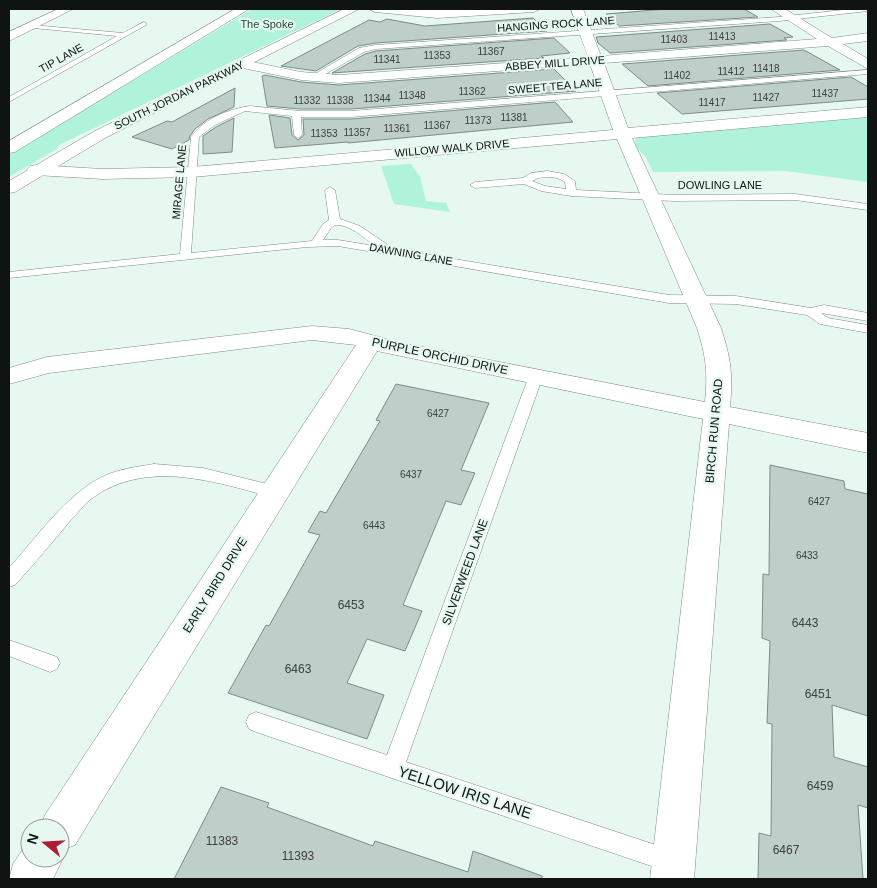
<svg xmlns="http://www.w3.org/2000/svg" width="877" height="888" viewBox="0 0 877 888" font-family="Helvetica,sans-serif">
	<rect width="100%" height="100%" fill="#e7f8f1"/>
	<g fill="#aff4da">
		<polygon points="252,9 341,9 59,145 57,149 9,177 9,155"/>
		<path d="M868 117V182L785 171 653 172 645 156 634 145 636 138C651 132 667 135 682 134Z"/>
		<polygon points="411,164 420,177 426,201 446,203 450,212 394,204 381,166"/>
	</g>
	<g fill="#becec8" stroke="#7d8c86">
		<polygon points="666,9 744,9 758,17 619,26 606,14"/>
		<polygon points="533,18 547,31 376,43 358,46 316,71 281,66 369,20 380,22 387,19 425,26"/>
		<polygon points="770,24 793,37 784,38 787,40 610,53 598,43 596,37"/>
		<polygon points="554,38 570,53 541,56 544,58 332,73 365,54 376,51"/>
		<polygon points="804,50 840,70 648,86 622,64"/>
		<polygon points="554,69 576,91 351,109 300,109 267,106 262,76 265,75 301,82 339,85"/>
		<polygon points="851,77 868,87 868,99 682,114 657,93"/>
		<polygon points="235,88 234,107 208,119 195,129 190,136 189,140 172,149 132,137 167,121 172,122"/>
		<polygon points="555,102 573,122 348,143 348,142 275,148 269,115 290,118 292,135 298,140 304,135 303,119 351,119"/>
		<polygon points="234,118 232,152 203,154 203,136 216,127"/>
		<polygon points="396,384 489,403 461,470 475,473 461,505 446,501 403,605 422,611 405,651 367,639 347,683 384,695 367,739 228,693 266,625 269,626 320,535 308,532 320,511 326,513 380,421 376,420"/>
		<polygon points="770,465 844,481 845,489 868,494 868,716 832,705 834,757 868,767 868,808 858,805 863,879 758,879 759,833 771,836 772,724 767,723 770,641 762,638 763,574 769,575"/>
		<polygon points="221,787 269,803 267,807 373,846 375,841 468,872 473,851 542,876 542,879 174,879"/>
	</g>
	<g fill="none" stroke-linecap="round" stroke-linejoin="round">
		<g stroke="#7e8c86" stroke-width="1">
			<g id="service">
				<polygon points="852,9 868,9 868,11 779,21 376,49 364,52 315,80 308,78 359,48 376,45 779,17"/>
				<polygon points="144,22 147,24 146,25 9,102 9,97 117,36 33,28 30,26 31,25 123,33"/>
				<path d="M868 70V74L351 117H301L302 135 298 138 294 135 292 116 245 111 215 125 199 137 191 253 312 241 323 224 329 220 325 190 330 187 335 190 340 219 360 226 388 245 389 248 669 295 736 296 811 308 824 305 868 313V321L821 313 828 318 868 325V333L820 324 807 315 736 304 669 303 338 246 307 247 9 278V272L180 254 191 137C204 119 228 109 250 106L300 111H351ZM335 225C350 224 364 238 375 246L338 240H323L331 228Z"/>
				<path d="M548 171 564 174 575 181 576 190 674 195 795 194 868 204V210L795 200 674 201 571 196 541 191 524 184 475 188 470 185 475 182 523 178 531 173ZM548 177 558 178 565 182 566 189 545 186 532 181 538 178Z"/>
				<polygon points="536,372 541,373 543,376 406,762 680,853 684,861 680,869 672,873 256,732 249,729 246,722 249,715 256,712 387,755 529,376 531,373"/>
				<path d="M154 464 203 468 275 486 281 488 283 492 281 496 275 498C216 482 146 458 91 499 83 505 77 514 70 521 52 543 34 564 15 585L9 587V568C34 540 68 493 102 477 118 469 136 467 154 464Z"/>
				<polygon points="9,640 57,657 60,663 57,669 50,672 9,656"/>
			</g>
		</g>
		<g stroke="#7e8c86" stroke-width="1">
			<g id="minor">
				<polygon points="58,9 73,9 9,41 9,32"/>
				<polygon points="369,9 540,9 534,12 437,18 375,12"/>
				<path d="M571 9H583L601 56 817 39 771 9H785L832 38 868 33V41L843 44 868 59V69L828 46 604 63 628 128 868 107V117L632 138 721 328C731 359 733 374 730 407L868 433V453L729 424 694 879H650L703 419 377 351 75 845 60 851 63 858 53 879H9L13 864 27 843 30 842V858H60V828H40L45 815 356 345 312 340 49 373 9 384V368L47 357 312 326 349 329 402 343 705 402C708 372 706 356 697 328L617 139 192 177 102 179 36 175 30 174 27 170 30 166 36 165 102 169 192 167 613 130 590 64 339 83 301 80 238 67 236 64 243 60 301 72 339 75 588 57Z"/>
			</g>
		</g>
		<g stroke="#7e8c86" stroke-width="1">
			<g id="tertiary">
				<polygon points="235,9 249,9 15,152 9,153 9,141"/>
				<polygon points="344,9 359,9 105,138 15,192 9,193 9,181 93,132"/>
			</g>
		</g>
		<use href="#service" fill="#fff" fill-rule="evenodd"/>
		<use href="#minor" fill="#fff" fill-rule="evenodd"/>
		<use href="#tertiary" fill="#fff" fill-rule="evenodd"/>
	</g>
	<g text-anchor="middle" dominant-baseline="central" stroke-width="4.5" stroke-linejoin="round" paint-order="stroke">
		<g font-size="10" fill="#3b4240">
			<text x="722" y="36">11413</text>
			<text x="674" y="39">11403</text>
			<text x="491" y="51">11367</text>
			<text x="437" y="55">11353</text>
			<text x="387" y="59">11341</text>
			<text x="766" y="68">11418</text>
			<text x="731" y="71">11412</text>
			<text x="677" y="75">11402</text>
			<text x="472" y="91">11362</text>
			<text x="825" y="93">11437</text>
			<text x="412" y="95">11348</text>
			<text x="766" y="97">11427</text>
			<text x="377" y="98">11344</text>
			<text x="307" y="100">11332</text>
			<text x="340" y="100">11338</text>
			<text x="712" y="102">11417</text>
			<text x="514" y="117">11381</text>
			<text x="478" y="120">11373</text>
			<text x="437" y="125">11367</text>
			<text x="397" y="128">11361</text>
			<text x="357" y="132">11357</text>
			<text x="324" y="133">11353</text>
			<text x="438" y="413">6427</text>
			<text x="411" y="474">6437</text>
			<text x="819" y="501">6427</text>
			<text x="374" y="525">6443</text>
			<text x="807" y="555">6433</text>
		</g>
		<g font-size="11" fill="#1b4a3b" stroke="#e7f8f1">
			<text x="267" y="24">The Spoke</text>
		</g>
		<g font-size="11" fill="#0f1412" stroke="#e7f8f1">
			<text transform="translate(556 24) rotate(-4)">HANGING ROCK LANE</text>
			<text transform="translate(61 58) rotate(-29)">TIP LANE</text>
			<text transform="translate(555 63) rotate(-4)">ABBEY MILL DRIVE</text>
			<text transform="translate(555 86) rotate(-5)">SWEET TEA LANE</text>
			<text transform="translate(179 95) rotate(-26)">SOUTH JORDAN PARKWAY</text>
			<text transform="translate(452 148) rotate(-5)">WILLOW WALK DRIVE</text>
			<text transform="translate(179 182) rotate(-85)">MIRAGE LANE</text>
			<text x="720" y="185">DOWLING LANE</text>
			<text transform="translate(411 254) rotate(10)">DAWNING LANE</text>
		</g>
		<g font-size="12" fill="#0f1412" stroke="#e7f8f1">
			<text transform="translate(440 356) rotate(12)">PURPLE ORCHID DRIVE</text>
			<text transform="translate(714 431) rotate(-85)">BIRCH RUN ROAD</text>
			<text transform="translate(465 572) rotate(-70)">SILVERWEED LANE</text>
			<text transform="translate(215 585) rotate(-58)">EARLY BIRD DRIVE</text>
		</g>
		<g font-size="12" fill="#3b4240">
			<text x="351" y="605">6453</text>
			<text x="805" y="623">6443</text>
			<text x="298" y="669">6463</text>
			<text x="818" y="694">6451</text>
			<text x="820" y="786">6459</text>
			<text x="222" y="841">11383</text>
			<text x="786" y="850">6467</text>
			<text x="298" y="856">11393</text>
		</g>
		<g font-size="15" fill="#0f1412" stroke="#e7f8f1">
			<text transform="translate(465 792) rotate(18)">YELLOW IRIS LANE</text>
		</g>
	</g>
	<rect width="877" height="888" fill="none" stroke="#0f1412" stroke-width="20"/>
	<g transform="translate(45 843) rotate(288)"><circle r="24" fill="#e7f8f1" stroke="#919d98"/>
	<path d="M0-4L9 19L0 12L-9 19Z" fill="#b01c35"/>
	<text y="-8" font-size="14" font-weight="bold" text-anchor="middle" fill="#0f1412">N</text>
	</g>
</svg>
